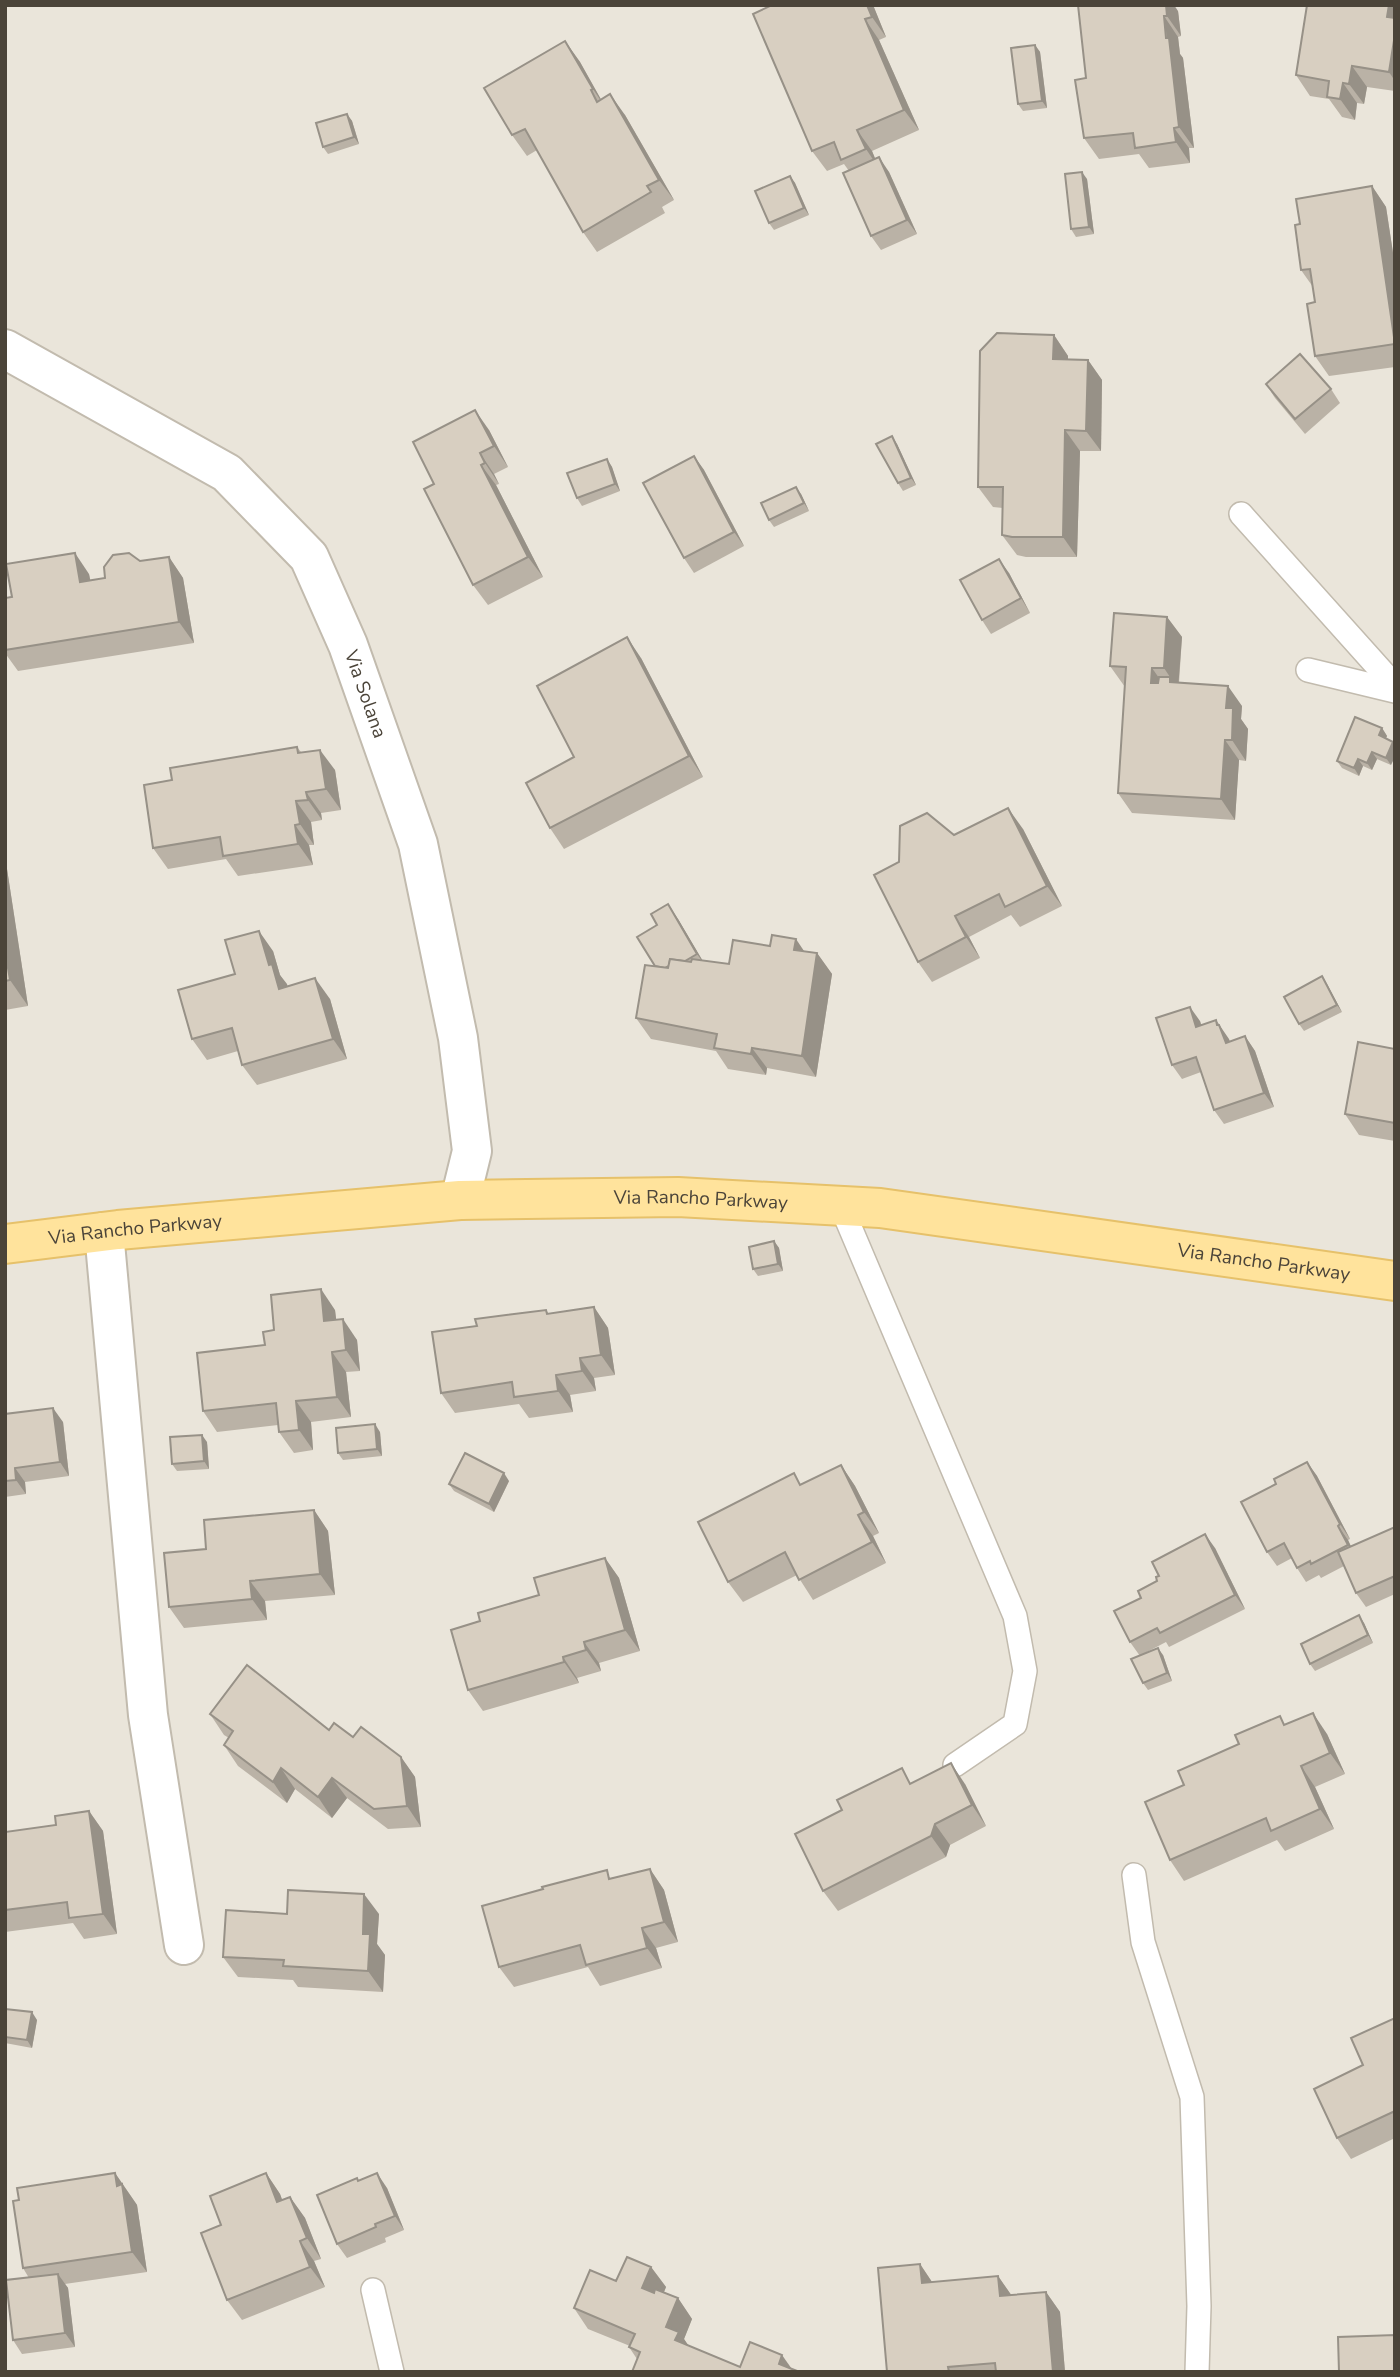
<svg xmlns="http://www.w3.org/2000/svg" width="1400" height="2377" viewBox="0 0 1400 2377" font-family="'Nunito Sans',sans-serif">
	<rect width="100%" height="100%" fill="#f6f3ec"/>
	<rect fill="#eae5da" x="5" y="5" width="1390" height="2367"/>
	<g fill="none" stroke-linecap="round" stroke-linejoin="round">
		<g stroke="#c2bbae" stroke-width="26">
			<g id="service">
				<polyline points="1241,514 1395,686"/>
				<polyline points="1308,670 1395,691"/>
				<polyline points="841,1206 1015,1616 1025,1671 1015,1724 955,1765"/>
				<polyline points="1134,1875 1143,1942 1192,2097 1199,2306 1197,2372"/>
				<polyline points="373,2290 392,2372"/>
			</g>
		</g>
		<g stroke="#c2bbae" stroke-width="42">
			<g id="minor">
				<path id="s1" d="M5 349 227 473 309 557 348 645 418 844 458 1038 472 1151 460 1200"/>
				<polyline points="104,1232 148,1715 184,1945"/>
			</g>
		</g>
		<g stroke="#e6c16a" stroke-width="42">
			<g id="primary">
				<path id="s2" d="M5 1244 118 1230 460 1200 678 1197 880 1208 1395 1281"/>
			</g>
		</g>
		<use href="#service" stroke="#fff" stroke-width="23"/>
		<use href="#minor" stroke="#fff" stroke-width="38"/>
		<use href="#primary" stroke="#ffe39c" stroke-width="38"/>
	</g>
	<g fill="#bab2a6">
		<polygon points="772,5 873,5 886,37 879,40 919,130 872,151 875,159 889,172 917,234 881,250 871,236 849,171 844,164 827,171 812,151"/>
		<polygon points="1078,5 1178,11 1181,36 1178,37 1180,54 1183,58 1194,148 1189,148 1190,163 1149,168 1139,154 1099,159 1084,138 1086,78"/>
		<polygon points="1395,5 1395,91 1367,87 1364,104 1357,103 1355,120 1342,117 1329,99 1310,96 1296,75"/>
		<polygon points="565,41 580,62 601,100 625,115 674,200 662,207 665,213 597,252 583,232 537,150 527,156 512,135"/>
		<polygon points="1035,45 1040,52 1047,108 1023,111 1018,104"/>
		<polygon points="347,114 352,121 359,144 328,154 323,147"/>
		<polygon points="790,176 795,183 809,215 774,230 769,223"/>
		<polygon points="1087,179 1094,234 1076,237 1071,229"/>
		<polygon points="1372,186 1386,207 1395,266 1395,367 1329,376 1315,356 1315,302 1313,287 1301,270"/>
		<polygon points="1054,335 1068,356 1068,359 1088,360 1102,380 1101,451 1080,451 1077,557 1026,557 1017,555 1002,535 1003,508 993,507 978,487"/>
		<polygon points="1266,384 1331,389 1340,403 1305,434 1275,398"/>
		<polygon points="489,430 508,467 494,474 499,484 496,485 543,577 488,605 473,585 434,484"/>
		<polygon points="897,444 916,485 903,491 898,483"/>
		<polygon points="694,456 704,470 744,546 694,573 684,558"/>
		<polygon points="607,459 612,467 620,491 582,506 577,498"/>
		<polygon points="801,494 809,511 774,527 769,520"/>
		<polygon points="169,557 183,578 194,643 18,671 5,653 5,598 89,574 90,581 105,578 140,561"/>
		<polygon points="1009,573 1030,613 991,634 982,620"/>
		<polygon points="1167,617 1182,637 1179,683 1242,706 1241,719 1248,729 1246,761 1239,760 1235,820 1132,813 1118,793 1125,687 1110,666"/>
		<polygon points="641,658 703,777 564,849 550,828 574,757"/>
		<polygon points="1382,728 1387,736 1386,738 1391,765 1377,759 1372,770 1363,766 1359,776 1342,768 1337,761"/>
		<polygon points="297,747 301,752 335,770 341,810 321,813 322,820 311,822 314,845 309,845 313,865 238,876 226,859 168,869 153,848 172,780"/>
		<polygon points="1023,829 1062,906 1020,927 1011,915 969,937 980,958 932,982 918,962 954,835"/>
		<polygon points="5,867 7,869 28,1006 5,1010"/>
		<polygon points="678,919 702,960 729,964 804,951 817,953 832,974 816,1077 767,1068 766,1075 728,1069 716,1051 651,1039 636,1018 655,966"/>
		<polygon points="273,951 280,975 287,987 330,999 347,1059 257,1085 242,1065 238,1051 207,1060 192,1039 235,974"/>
		<polygon points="1322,976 1342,1012 1304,1031 1299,1024"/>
		<polygon points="1216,1020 1230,1042 1245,1036 1255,1051 1274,1107 1224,1124 1214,1110 1201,1072 1182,1079 1172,1065 1200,1021 1201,1025"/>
		<polygon points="1395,1049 1395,1141 1359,1135 1345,1114"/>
		<polygon points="774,1241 779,1248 783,1271 758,1276 753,1269"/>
		<polygon points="594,1307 608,1328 615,1375 594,1378 596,1391 570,1395 573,1412 529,1418 519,1404 455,1413 441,1393 477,1326 546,1310 549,1314"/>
		<polygon points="335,1310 336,1320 357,1340 360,1371 346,1372 351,1417 311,1422 313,1450 294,1453 279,1432 278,1425 217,1432 203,1411 265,1345 274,1330"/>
		<polygon points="5,1414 63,1422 69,1476 25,1482 26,1494 5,1497"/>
		<polygon points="380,1432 382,1456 343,1460 338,1453"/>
		<polygon points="207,1442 209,1469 177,1471 172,1464"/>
		<polygon points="1307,1462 1317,1476 1350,1539 1348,1540 1351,1547 1395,1527 1395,1594 1366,1607 1356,1593 1344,1566 1321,1578 1319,1575 1306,1582 1297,1568 1292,1558 1277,1566 1267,1552 1276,1484"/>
		<polygon points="841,1465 855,1486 879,1533 873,1536 886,1563 813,1600 797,1575 743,1602 728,1582 802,1484"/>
		<polygon points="509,1481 494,1512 454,1491 449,1484"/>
		<polygon points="314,1510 328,1531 335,1595 265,1601 267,1620 184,1628 169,1607 206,1549"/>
		<polygon points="1215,1548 1245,1609 1169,1647 1166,1642 1143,1654 1163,1655 1172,1681 1148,1690 1143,1683 1140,1656 1130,1642 1141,1598 1157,1581"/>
		<polygon points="605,1558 619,1578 640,1651 599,1663 601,1671 577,1678 579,1683 483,1711 468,1690 480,1621 539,1595"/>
		<polygon points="1364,1623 1373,1643 1315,1671 1310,1664"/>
		<polygon points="210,1714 329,1730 401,1757 415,1777 421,1827 388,1829 347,1798 332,1818 295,1789 287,1803 238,1766 224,1745 229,1738 224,1735"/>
		<polygon points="1286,1725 1327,1734 1345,1774 1315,1787 1334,1829 1285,1851 1277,1840 1184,1881 1170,1860 1184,1785"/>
		<polygon points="912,1782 965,1784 986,1826 950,1845 946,1857 838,1911 823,1891"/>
		<polygon points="89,1811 103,1831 117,1934 84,1939 73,1923 5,1932 5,1832 56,1825"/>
		<polygon points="650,1869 664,1890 678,1942 656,1948 662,1968 600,1986 588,1967 514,1987 499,1967 613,1878"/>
		<polygon points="287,1914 379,1914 377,1944 385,1955 383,1992 298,1987 293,1980 238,1977 223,1957"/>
		<polygon points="5,2009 37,2020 32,2048 5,2043"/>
		<polygon points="1395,2018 1395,2138 1351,2159 1337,2138 1363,2065"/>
		<polygon points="115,2173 137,2205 147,2272 65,2284 68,2288 75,2347 22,2354 13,2340 29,2278 23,2268"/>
		<polygon points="266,2173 280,2194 282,2200 290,2197 305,2218 321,2259 314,2261 325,2287 242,2320 227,2300 221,2225"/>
		<polygon points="357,2178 359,2181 387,2188 404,2230 385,2238 386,2242 347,2258 337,2244"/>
		<polygon points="920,2264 932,2282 998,2276 1011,2295 1046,2292 1060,2312 1065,2372 887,2372"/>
		<polygon points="651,2267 666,2287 664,2292 678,2298 692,2319 684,2339 688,2346 740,2367 792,2369 798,2372 632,2372 637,2359 629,2347 630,2346 588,2329 574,2308 616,2281"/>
	</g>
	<g fill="#979187">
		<polygon points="867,5 873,5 886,37 872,17"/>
		<polygon points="1166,5 1174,5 1178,11 1181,36 1167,16"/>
		<polygon points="1389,5 1395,5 1395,29 1387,17"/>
		<polygon points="1164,16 1178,37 1180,54 1183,58 1194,148 1179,127"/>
		<polygon points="865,19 879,40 919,130 904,110"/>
		<polygon points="1395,34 1395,81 1389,72"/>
		<polygon points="565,41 580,62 607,110 593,89"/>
		<polygon points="1035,45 1040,52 1047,108 1042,101"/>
		<polygon points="1352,66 1367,87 1364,104 1349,84"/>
		<polygon points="1343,83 1357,103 1355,120 1340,99"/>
		<polygon points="610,94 625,115 674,200 659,180"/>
		<polygon points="347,114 352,121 359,144 354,137"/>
		<polygon points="1174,128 1189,148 1190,163 1176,142"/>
		<polygon points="857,130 872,151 880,170 866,149"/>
		<polygon points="879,157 889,172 917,234 907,220"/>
		<polygon points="1082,172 1087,179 1094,234 1089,227"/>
		<polygon points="790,176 795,183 809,215 804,208"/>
		<polygon points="1372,186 1386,207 1395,266 1395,342"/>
		<polygon points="1054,335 1068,356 1068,380 1053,359"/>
		<polygon points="1088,360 1102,380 1101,451 1086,431"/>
		<polygon points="475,410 489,430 508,467 494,446"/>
		<polygon points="1065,430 1080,451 1077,557 1063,537"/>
		<polygon points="892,436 897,444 916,485 911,478"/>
		<polygon points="480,453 494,474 499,484 485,463"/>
		<polygon points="694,456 704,470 744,546 734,532"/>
		<polygon points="607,459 612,467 620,491 615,484"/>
		<polygon points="481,465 496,485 543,577 528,557"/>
		<polygon points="796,487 801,494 809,511 804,503"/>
		<polygon points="75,553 89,574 95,603 80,582"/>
		<polygon points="169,557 183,578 194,643 179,622"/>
		<polygon points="999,559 1009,573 1030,613 1021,598"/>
		<polygon points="1167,617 1182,637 1178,689 1170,682 1170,677 1164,668"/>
		<polygon points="627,637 641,658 703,777 689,756"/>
		<polygon points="1152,668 1166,688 1151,683"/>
		<polygon points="1228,686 1242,706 1241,719 1248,729 1246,761 1232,740 1226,708"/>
		<polygon points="1382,728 1387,736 1384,742 1379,735"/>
		<polygon points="1225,740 1239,760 1235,820 1221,799"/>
		<polygon points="1393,742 1395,744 1395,757 1391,765 1386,758"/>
		<polygon points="320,750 335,770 341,810 326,789"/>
		<polygon points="1372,752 1377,759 1372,770 1367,763"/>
		<polygon points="1358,759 1363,766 1359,776 1354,768"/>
		<polygon points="306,792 321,813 322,820 308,800"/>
		<polygon points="296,801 311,822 314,845 300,824"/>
		<polygon points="1008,808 1023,829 1062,906 1047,886"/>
		<polygon points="295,825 309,845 313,865 298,844"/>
		<polygon points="5,867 7,869 28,1006 10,980 5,950"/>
		<polygon points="668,904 678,919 707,968 697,954"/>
		<polygon points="955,916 969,937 980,958 966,937"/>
		<polygon points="259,931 273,951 280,975 287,984 294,1009 279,989 269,965"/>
		<polygon points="796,939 810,960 794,950"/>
		<polygon points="817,953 832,974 816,1077 802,1056"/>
		<polygon points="1322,976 1327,984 1342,1012 1337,1005"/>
		<polygon points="315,978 330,999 347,1059 333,1039"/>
		<polygon points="1190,1007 1200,1021 1206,1041 1196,1027"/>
		<polygon points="1216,1020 1229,1039 1236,1057 1226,1043"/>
		<polygon points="1245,1036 1255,1051 1274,1107 1264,1093"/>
		<polygon points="752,1048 767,1068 766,1075 751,1054"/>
		<polygon points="774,1241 779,1248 783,1271 778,1264"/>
		<polygon points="321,1289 335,1310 339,1342 324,1321"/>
		<polygon points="594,1307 608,1328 615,1375 601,1355"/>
		<polygon points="343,1319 357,1340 360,1371 346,1350"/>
		<polygon points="332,1352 346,1372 351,1417 337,1397"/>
		<polygon points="580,1358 594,1378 596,1391 582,1371"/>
		<polygon points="556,1375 570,1395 573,1412 558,1391"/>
		<polygon points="296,1401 311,1422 313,1450 299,1430"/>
		<polygon points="53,1408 63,1422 69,1476 60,1462"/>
		<polygon points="375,1424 380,1432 382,1456 377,1449"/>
		<polygon points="202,1435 207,1442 209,1469 204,1461"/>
		<polygon points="1307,1462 1317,1476 1350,1539 1340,1524"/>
		<polygon points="841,1465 855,1486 879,1533 864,1512"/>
		<polygon points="15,1468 25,1482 26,1494 16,1480"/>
		<polygon points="504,1473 509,1481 494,1512 489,1504"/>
		<polygon points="314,1510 328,1531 335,1595 320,1574"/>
		<polygon points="858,1515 873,1536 886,1563 872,1542"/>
		<polygon points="1338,1526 1348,1540 1357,1559 1348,1545"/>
		<polygon points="1205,1534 1215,1548 1245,1609 1235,1595"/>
		<polygon points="605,1558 619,1578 640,1651 625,1630"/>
		<polygon points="250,1581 265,1601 267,1620 252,1599"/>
		<polygon points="1359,1615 1364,1623 1373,1643 1368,1635"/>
		<polygon points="584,1642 599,1663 601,1671 586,1650"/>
		<polygon points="1158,1648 1163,1655 1172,1681 1167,1673"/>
		<polygon points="563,1657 577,1678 579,1683 564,1662"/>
		<polygon points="1313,1713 1327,1734 1345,1774 1330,1753"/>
		<polygon points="401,1757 415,1777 421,1827 407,1806"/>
		<polygon points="951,1763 965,1784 986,1826 972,1805"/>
		<polygon points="1301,1766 1315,1787 1334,1829 1320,1809"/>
		<polygon points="281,1768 295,1789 287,1803 273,1782"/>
		<polygon points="332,1778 347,1798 332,1818 318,1797"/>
		<polygon points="89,1811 103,1831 117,1934 103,1914"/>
		<polygon points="935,1824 950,1845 946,1857 931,1836"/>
		<polygon points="650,1869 664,1890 678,1942 664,1922"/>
		<polygon points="364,1894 379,1914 377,1944 385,1955 383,1992 368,1971 363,1934"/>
		<polygon points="642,1928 656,1948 662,1968 647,1948"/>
		<polygon points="32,2012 37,2020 32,2048 27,2040"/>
		<polygon points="115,2173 137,2205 147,2272 132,2252"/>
		<polygon points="266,2173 280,2194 291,2223 277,2202"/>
		<polygon points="377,2173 387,2188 404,2230 395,2216"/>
		<polygon points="290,2197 305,2218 321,2259 307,2238"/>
		<polygon points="300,2241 314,2261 325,2287 310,2267"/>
		<polygon points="920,2264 934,2285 922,2283"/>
		<polygon points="651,2267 666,2287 657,2309 642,2288"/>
		<polygon points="58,2274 68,2288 75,2347 65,2333"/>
		<polygon points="998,2276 1012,2296 1000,2296"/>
		<polygon points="1046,2292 1060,2312 1065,2372 1053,2372"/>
		<polygon points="678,2298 692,2319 684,2339 693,2352 689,2361 666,2327"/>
		<polygon points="782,2355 794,2372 779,2364"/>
	</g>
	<g fill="#d8cfc1" stroke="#979187" stroke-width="2">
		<polygon points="772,5 867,5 872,17 865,19 904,110 857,130 866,149 841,160 834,142 812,151 753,14"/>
		<polygon points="1078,5 1166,5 1167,16 1164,16 1166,38 1169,38 1179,127 1174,128 1176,142 1135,148 1133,133 1084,138 1075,80 1086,78"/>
		<polygon points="1307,5 1389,5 1387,17 1395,18 1395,34 1389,72 1352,66 1349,84 1343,83 1340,99 1327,97 1329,81 1296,75"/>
		<polygon points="565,41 593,89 591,90 597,102 610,94 659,180 647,186 651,192 583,232 525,129 512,135 484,88"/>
		<polygon points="1035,45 1042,101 1018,104 1011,48"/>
		<polygon points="347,114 354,137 323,147 316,123"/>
		<polygon points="879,157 907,220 871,236 843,173"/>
		<polygon points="1082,172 1089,227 1071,229 1065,174"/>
		<polygon points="790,176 804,208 769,223 755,191"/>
		<polygon points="1372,186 1395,344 1315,356 1307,304 1315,302 1310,269 1301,270 1295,225 1300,224 1296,199"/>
		<polygon points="997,333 1054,335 1053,359 1088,360 1086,431 1065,430 1063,537 1012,537 1002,535 1003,487 978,487 980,351"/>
		<polygon points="1300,354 1331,389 1295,419 1266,384"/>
		<polygon points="475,410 494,446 480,453 485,463 481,465 528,557 473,585 424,489 434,484 413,442"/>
		<polygon points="892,436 911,478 898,483 876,444"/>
		<polygon points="694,456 734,532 684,558 643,483"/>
		<polygon points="607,459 615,484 577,498 567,473"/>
		<polygon points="796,487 804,503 769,520 761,503"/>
		<polygon points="75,553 80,582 105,578 104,567 113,555 129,553 140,561 169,557 179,622 5,650 5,598 12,597 6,564"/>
		<polygon points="999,559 1021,598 982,620 960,580"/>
		<polygon points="1114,613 1167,617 1164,668 1152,668 1151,683 1158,683 1159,677 1170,677 1170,682 1228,686 1226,708 1233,708 1232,740 1225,740 1221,799 1118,793 1126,667 1110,666"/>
		<polygon points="627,637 689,756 550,828 526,783 574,757 537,686"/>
		<polygon points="1355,717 1382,728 1379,735 1393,742 1386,758 1372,752 1367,763 1358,759 1354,768 1337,761"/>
		<polygon points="297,747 298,753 320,750 326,789 306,792 308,800 296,801 300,824 295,825 298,844 223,856 220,837 153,848 144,785 172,780 170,768"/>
		<polygon points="1008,808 1047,886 1005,907 999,894 955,916 966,937 918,962 874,875 899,862 900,826 927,813 954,835"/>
		<polygon points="668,904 697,954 685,961 670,959 669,966 665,968 655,966 637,937 657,925 651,914"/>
		<polygon points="259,931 269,965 272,964 279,989 315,978 333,1039 242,1065 232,1028 192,1039 178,990 235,974 225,940"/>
		<polygon points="772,935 796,939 794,950 817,953 802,1056 752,1048 751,1054 714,1048 717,1034 636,1018 645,965 668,968 670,959 691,962 692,959 729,964 733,940 770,946"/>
		<polygon points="5,950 10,980 5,981"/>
		<polygon points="1322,976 1337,1005 1299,1024 1284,997"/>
		<polygon points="1190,1007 1196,1027 1216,1020 1217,1025 1219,1025 1226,1043 1245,1036 1264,1093 1214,1110 1196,1057 1172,1065 1156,1018"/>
		<polygon points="1358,1042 1395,1049 1395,1123 1345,1114"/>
		<polygon points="774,1241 778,1264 753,1269 749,1247"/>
		<polygon points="321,1289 324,1321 343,1319 346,1350 332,1352 337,1397 296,1401 299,1430 279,1432 276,1403 203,1411 197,1353 265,1345 263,1332 274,1330 271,1295"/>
		<polygon points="594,1307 601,1355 580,1358 582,1371 556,1375 558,1391 514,1397 512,1382 441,1393 432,1332 477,1326 475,1319 546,1310 547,1314"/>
		<polygon points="53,1408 60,1462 15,1468 16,1480 5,1481 5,1414"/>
		<polygon points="375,1424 377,1449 338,1453 336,1428"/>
		<polygon points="202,1435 204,1461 172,1464 170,1437"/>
		<polygon points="465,1453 504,1473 489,1504 449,1484"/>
		<polygon points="1307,1462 1340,1524 1338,1526 1348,1545 1311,1564 1310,1561 1297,1568 1284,1543 1267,1552 1241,1502 1276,1484 1274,1479"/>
		<polygon points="841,1465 864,1512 858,1515 872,1542 799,1580 785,1552 728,1582 698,1522 794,1473 800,1485"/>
		<polygon points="314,1510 320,1574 250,1581 252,1599 169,1607 164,1553 206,1549 204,1520"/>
		<polygon points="1395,1527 1395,1576 1356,1593 1338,1552"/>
		<polygon points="1205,1534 1235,1595 1160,1633 1157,1628 1130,1642 1114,1611 1141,1598 1138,1591 1157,1581 1156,1577 1159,1576 1152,1562"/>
		<polygon points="605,1558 625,1630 584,1642 586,1650 563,1657 564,1662 468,1690 451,1630 480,1621 478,1613 539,1595 534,1578"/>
		<polygon points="1359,1615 1368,1635 1310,1664 1301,1644"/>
		<polygon points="1158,1648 1167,1673 1143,1683 1131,1659"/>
		<polygon points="247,1665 329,1730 334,1723 353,1737 361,1727 401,1757 407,1806 374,1809 332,1778 318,1797 281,1768 273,1782 224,1745 233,1731 210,1714"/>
		<polygon points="1313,1713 1330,1753 1301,1766 1320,1809 1271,1831 1266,1818 1170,1860 1145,1802 1184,1785 1178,1771 1239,1744 1235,1735 1280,1716 1284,1725"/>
		<polygon points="951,1763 972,1805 935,1824 931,1836 823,1891 795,1834 842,1810 837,1800 902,1768 910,1784"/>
		<polygon points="89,1811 103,1914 69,1918 67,1902 5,1910 5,1832 56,1825 55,1816"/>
		<polygon points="650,1869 664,1922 642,1928 647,1948 586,1965 580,1945 499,1967 482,1906 543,1889 542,1887 607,1870 609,1879"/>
		<polygon points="288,1890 364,1894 363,1934 370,1934 368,1971 283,1966 284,1960 223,1957 226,1910 287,1914"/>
		<polygon points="5,2009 32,2012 27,2040 5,2037"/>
		<polygon points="1395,2018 1395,2111 1337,2138 1314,2089 1363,2065 1351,2038"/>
		<polygon points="115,2173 117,2186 122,2184 132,2252 23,2268 13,2201 19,2200 17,2188"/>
		<polygon points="266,2173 277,2202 290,2197 307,2238 300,2241 310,2267 227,2300 201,2233 221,2225 210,2196"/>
		<polygon points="377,2173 395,2216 375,2224 376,2227 337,2244 317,2195 357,2178 358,2181"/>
		<polygon points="627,2257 651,2267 642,2288 654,2293 655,2289 678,2298 666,2327 679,2332 675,2340 740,2367 750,2342 782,2355 779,2364 797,2371 796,2372 632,2372 640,2352 629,2347 635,2334 574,2308 590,2270 616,2281"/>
		<polygon points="920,2264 922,2283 998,2276 1000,2296 1046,2292 1053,2372 996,2372 995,2363 948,2367 949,2372 887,2372 878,2268"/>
		<polygon points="58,2274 65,2333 13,2340 6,2280"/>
		<polygon points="1395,2335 1395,2372 1339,2372 1338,2337"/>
	</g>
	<g text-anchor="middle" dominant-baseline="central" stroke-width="5" stroke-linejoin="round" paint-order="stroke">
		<g font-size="19" fill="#4b4439" stroke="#fff">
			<text stroke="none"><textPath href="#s1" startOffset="520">Via Solana</textPath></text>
			<text stroke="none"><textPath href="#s2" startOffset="698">Via Rancho Parkway</textPath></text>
			<text stroke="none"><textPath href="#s2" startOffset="131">Via Rancho Parkway</textPath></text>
			<text stroke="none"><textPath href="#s2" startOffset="1265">Via Rancho Parkway</textPath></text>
		</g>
	</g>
	<rect width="1400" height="2377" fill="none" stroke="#4b4439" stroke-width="14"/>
</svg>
